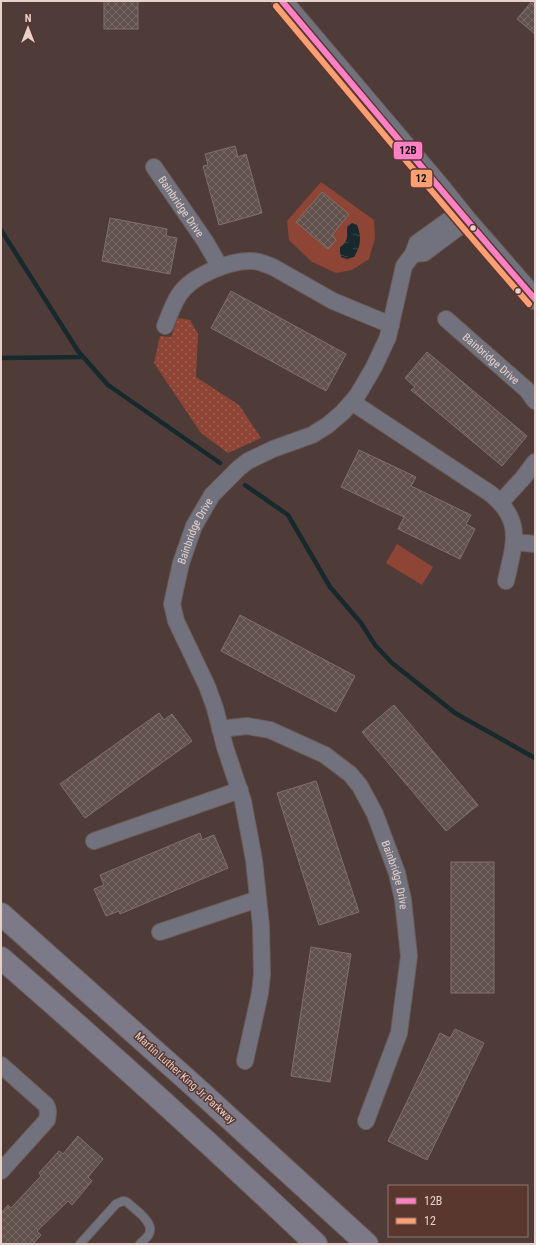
<svg xmlns="http://www.w3.org/2000/svg" width="536" height="1245" viewBox="0 0 536 1245" font-family="'Roboto Condensed',sans-serif">
	<defs>
		<pattern id="park-dots" width="8" height="8" patternUnits="userSpaceOnUse"><rect width="8" height="8" fill="#8f4535"/><path d="M2 2h.1M6 6h.1" fill="none" stroke="#9f5f51" stroke-width="1.8" stroke-linecap="round"/></pattern>
		<pattern id="water-ripples" width="26" height="14" patternUnits="userSpaceOnUse"><rect width="26" height="14" fill="#17292d"/><path d="M2 4q2-2 4 0t4 0M15 11q2-2 4 0t4 0" fill="none" stroke="#39474a"/></pattern>
		<pattern id="building-cross-hatch" width="8" height="8" patternUnits="userSpaceOnUse"><rect width="8" height="8" fill="#61514d"/><path d="M0 0l8 8M0 8l8-8" fill="none" stroke="#786965"/></pattern>
	</defs>
	<rect width="100%" height="100%" fill="#4f3c38"/>
	<g fill="#8f4535">
		<polygon points="321,182 374,220 375,238 369,259 352,270 336,273 312,262 289,240 287,221"/>
		<polygon points="397,544 433,567 422,585 386,563"/>
	</g>
	<polygon fill="url(#park-dots)" points="178,318 190,320 198,334 196,377 239,405 261,438 228,453 201,433 154,363 160,336 171,337"/>
	<path fill="url(#water-ripples)" d="M352 223 357 225C362 237 361 246 354 257L347 259 341 257 340 252V247C349 241 347 236 347 227Z"/>
	<g fill="none" stroke-linecap="round" stroke-linejoin="round">
		<g stroke="#17292d" stroke-width="4.5">
			<polyline points="1,230 78,351 108,385 220,463"/>
			<polyline points="1,358 83,357"/>
			<polyline points="245,485 288,515 330,587 361,623 375,645 392,663 455,713 535,758"/>
		</g>
	</g>
	<g fill="url(#building-cross-hatch)" stroke="#80706c">
		<rect x="104" y="1" width="34" height="28"/>
		<polygon points="532,1 535,1 535,34 517,19"/>
		<polygon points="235,146 238,157 246,154 262,213 219,225 203,166 208,165 205,154"/>
		<polygon points="322,192 349,214 332,235 336,240 328,249 296,222"/>
		<polygon points="110,218 167,229 166,236 177,238 170,274 102,261"/>
		<polygon points="231,291 346,354 326,391 211,328"/>
		<polygon points="427,352 527,436 502,466 411,390 415,387 405,378"/>
		<polygon points="359,450 416,477 411,486 471,515 466,524 475,529 460,559 398,529 404,517 341,487"/>
		<polygon points="240,615 355,676 336,712 221,651"/>
		<polygon points="394,705 478,805 446,831 362,732"/>
		<polygon points="159,713 164,720 172,714 192,741 85,818 60,784"/>
		<polygon points="316,781 359,912 319,925 277,793"/>
		<polygon points="200,833 202,840 214,835 228,868 120,914 119,911 106,916 94,889 104,885 100,875"/>
		<rect x="451" y="862" width="43" height="131"/>
		<polygon points="311,947 351,954 330,1082 291,1076"/>
		<polygon points="455,1029 484,1043 427,1160 388,1141 440,1033 450,1038"/>
		<polygon points="78,1136 103,1159 88,1177 92,1181 72,1205 68,1201 37,1231 41,1235 33,1244 1,1244 1,1213 8,1205 11,1208 41,1176 39,1173 59,1151 63,1154"/>
	</g>
	<g fill="none" stroke-linecap="round" stroke-linejoin="round">
		<g stroke="#6c5b57" stroke-width="10">
			<path id="service" d="M80 1244 116 1204 123 1201 127 1202C135 1210 155 1222 149 1234 147 1238 143 1241 140 1244"/>
		</g>
		<g stroke="#6c5b57" stroke-width="18">
			<g id="minor">
				<path id="s1" d="M154 167 205 241 220 267"/>
				<polyline points="460,212 417,243 413,254 424,253 467,221"/>
				<path id="s2" d="M446 319 527 390 535 401"/>
				<path d="M165 326C169 316 173 304 179 295 191 276 230 260 252 261 259 261 266 264 273 267L333 301 391 325"/>
				<path d="M352 402 491 494C524 521 514 544 506 581"/>
				<polyline points="501,502 523,478 535,462"/>
				<polyline points="514,542 535,544"/>
				<path id="s3" d="M220 729 247 726 270 730 325 755 350 774 360 786 375 814 397 873 403 900 409 956 399 1033 366 1121"/>
				<polyline points="94,841 240,790"/>
				<polyline points="160,932 258,899"/>
				<path id="s4" d="M245 1061 260 993 262 975 261 926 254 860 243 801 225 747 215 708 207 686 176 621 172 604 181 563 194 526 212 495 239 468 248 461 273 449 312 435 328 425 343 412 357 396 374 367 388 337 404 266 413 254"/>
				<path d="M1 1065 46 1105C49 1110 48 1114 47 1120L1 1171"/>
			</g>
		</g>
		<g stroke="#6c5b57" stroke-width="22">
			<polyline id="tertiary" points="282,1 439,186 467,221 535,299"/>
		</g>
		<g stroke="#6c5b57" stroke-width="24">
			<g id="primary">
				<polyline points="1,914 194,1086 367,1244"/>
				<path d="M1 958C108 1051 213 1146 316 1244"/>
			</g>
		</g>
		<use href="#service" stroke="#71727e" stroke-width="8"/>
		<use href="#minor" stroke="#71727e" stroke-width="16"/>
		<use href="#tertiary" stroke="#71727e" stroke-width="20"/>
		<use href="#primary" stroke="#7c7988" stroke-width="22"/>
		<g stroke="#59362e" stroke-width="9">
			<path id="bus-1" d="M282 1C366 100 449 201 535 299"/>
		</g>
		<g stroke="#59362e" stroke-width="9">
			<path id="bus-2" d="M276 6C360 106 443 206 529 304"/>
		</g>
		<use href="#bus-1" stroke="#ff80c5" stroke-width="6"/>
		<use href="#bus-2" stroke="#fd9f72" stroke-width="6"/>
	</g>
	<g fill="#e7d1cb" stroke="#59362e" stroke-width="1.5">
		<circle cx="473" cy="228" r="3.5"/>
		<circle cx="518" cy="291" r="3.5"/>
	</g>
	<g text-anchor="middle" dominant-baseline="central" stroke-width="3" stroke-linejoin="round" paint-order="stroke">
		<g font-size="11" fill="#e7d1cb" stroke="#59362e">
			<text stroke="none"><textPath href="#s1" startOffset="48">Bainbridge Drive</textPath></text>
			<text stroke="none"><textPath href="#s2" startOffset="60">Bainbridge Drive</textPath></text>
			<text stroke="none"><textPath href="#s4" startOffset="550">Bainbridge Drive</textPath></text>
			<text stroke="none"><textPath href="#s3" startOffset="254">Bainbridge Drive</textPath></text>
			<text transform="translate(185 1078) rotate(42)">Martin Luther King Jr Parkway</text>
		</g>
	</g>
	<g stroke="#59362e" stroke-width="1.5">
		<rect x="393" y="141" width="30" height="19" rx="4" fill="#ff80c5"/>
		<rect x="410" y="169" width="23" height="19" rx="4" fill="#fd9f72"/>
	</g>
	<g font-size="11" text-anchor="middle" font-weight="bold" fill="#111">
		<text x="408" y="154">12B</text>
		<text x="421" y="182">12</text>
	</g>
	<rect width="536" height="1245" fill="none" stroke="#e7d1cb" stroke-width="4"/>
	<rect x="388" y="1185" width="140" height="52" fill="#59362e" stroke="#92746d"/>
	<rect x="396" y="1198" width="20" height="6" fill="#ff80c5" stroke="#92746d"/>
	<text x="424" y="1205" font-size="12" fill="#e7d1cb">12B</text>
	<rect x="396" y="1218" width="20" height="6" fill="#fd9f72" stroke="#92746d"/>
	<text x="424" y="1225" font-size="12" fill="#e7d1cb">12</text>
	<g transform="translate(28 28)" stroke="#59362e" stroke-width="3" paint-order="stroke">
	<path d="M0-3L7 15L0 10L-7 15Z" fill="#e7d1cb"/>
	<text y="-6" font-size="11" font-weight="bold" text-anchor="middle" fill="#e7d1cb">N</text>
	</g>
</svg>
